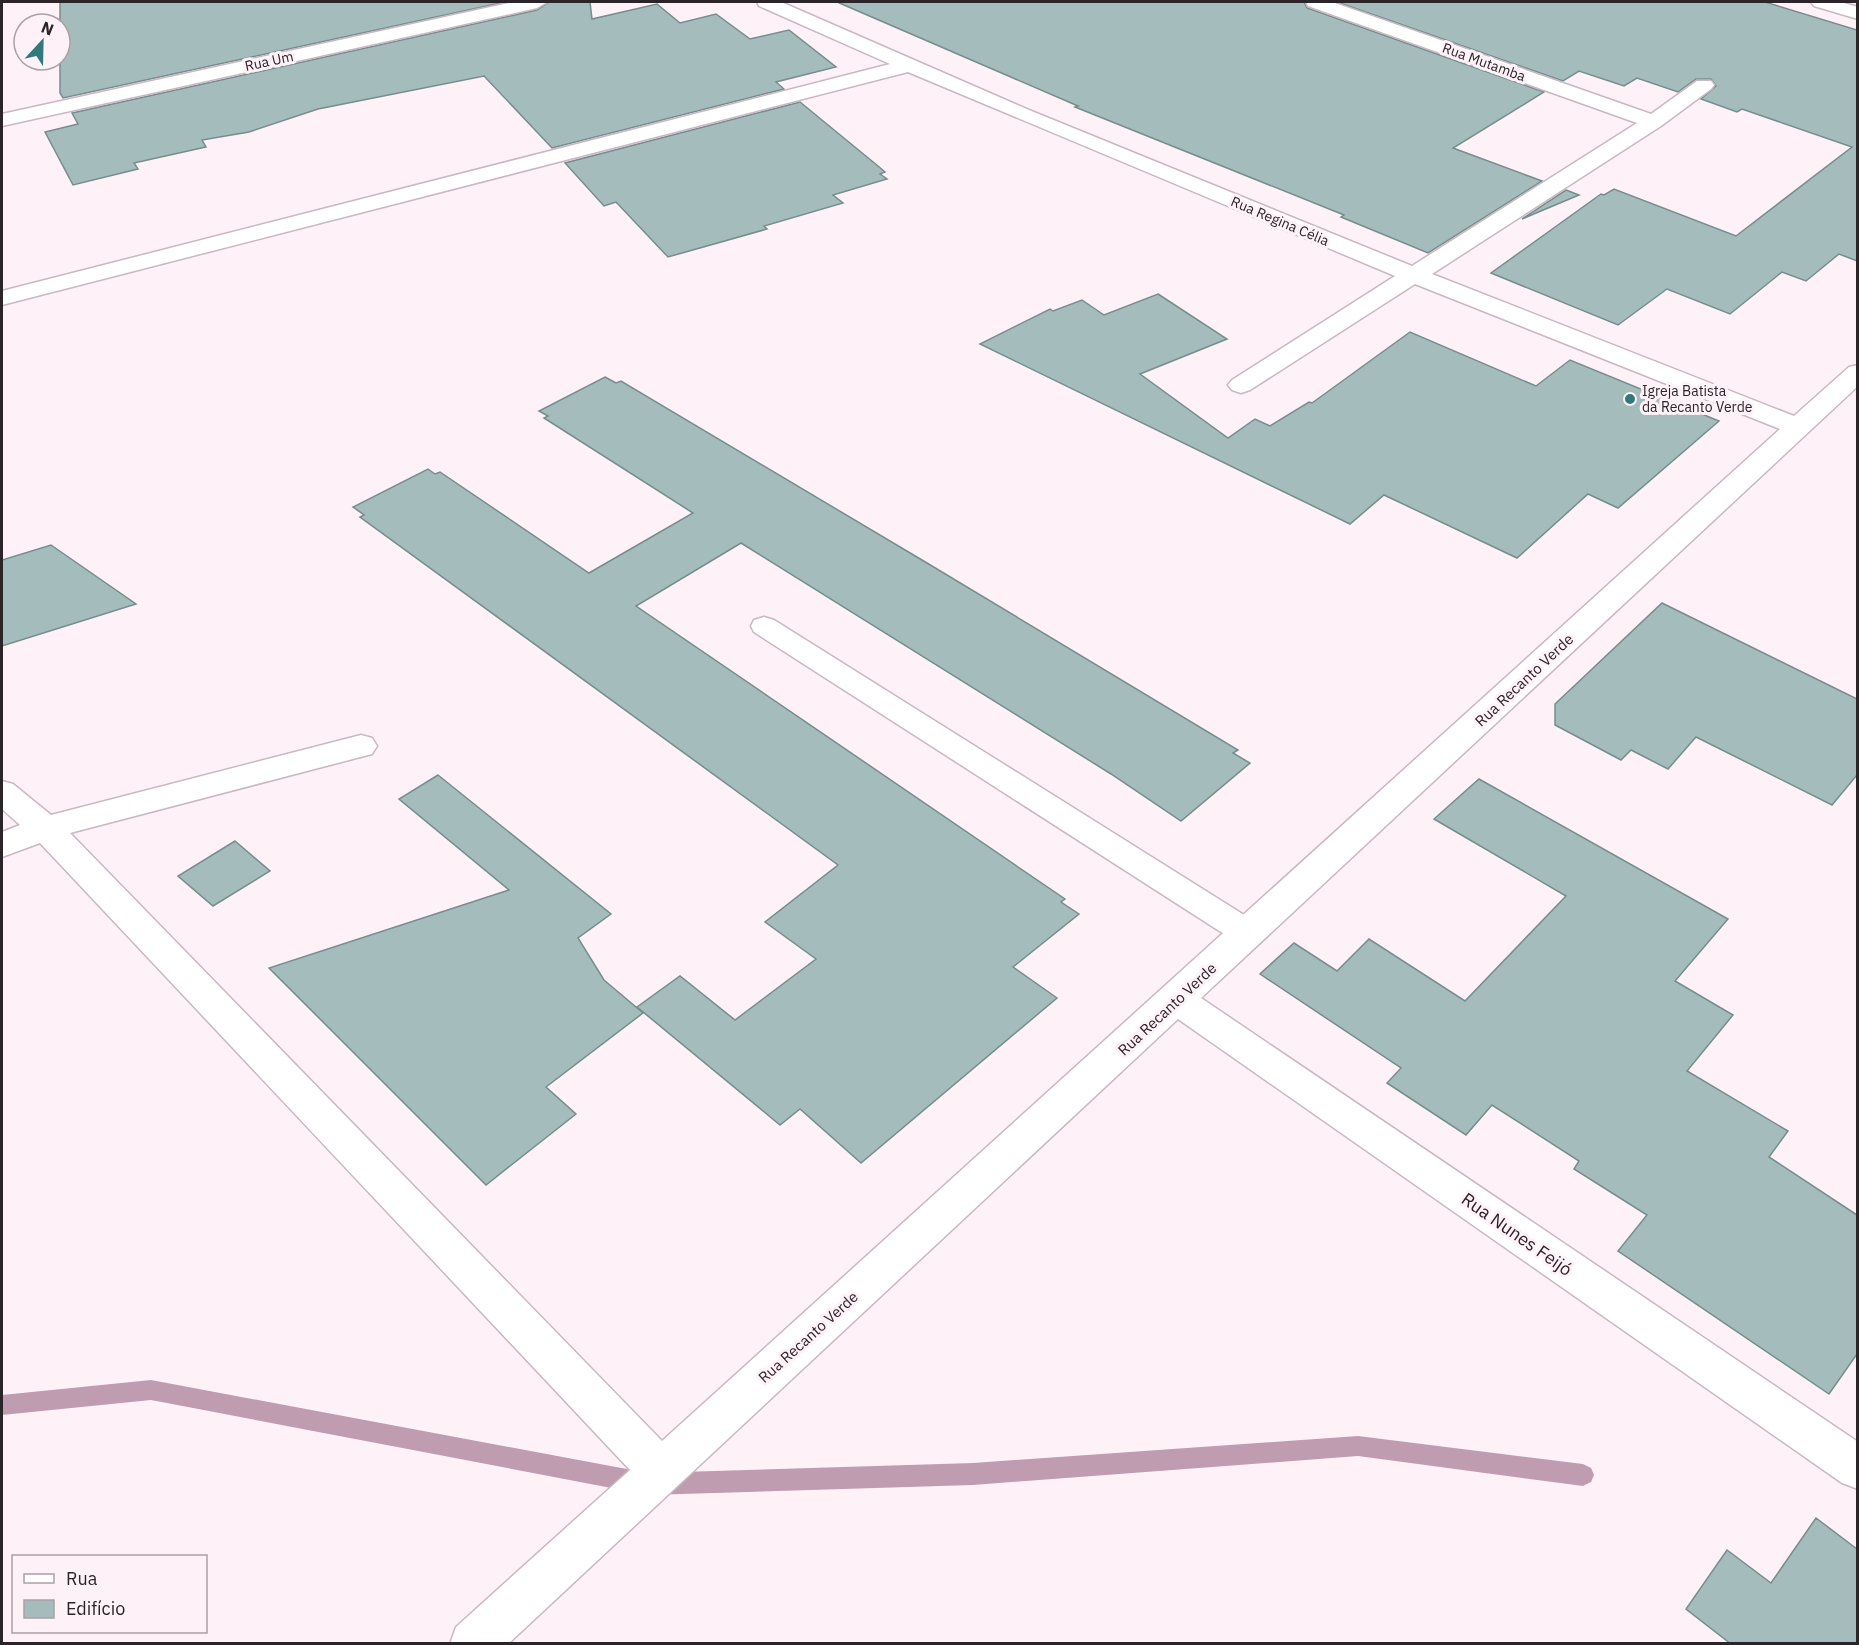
<svg xmlns="http://www.w3.org/2000/svg" width="1859" height="1645" viewBox="0 0 1859 1645" font-family="'IBM Plex Sans',sans-serif">
	<rect width="100%" height="100%" fill="#fef2f8"/>
	<g fill="none" stroke-linecap="round" stroke-linejoin="round">
		<polygon fill="#c09cb0" fill-rule="evenodd" points="151,1380 648,1473 973,1463 1358,1436 1583,1464 1591,1468 1594,1475 1591,1482 1583,1486 1358,1456 973,1485 648,1495 151,1400 2,1415 2,1395"/>
	</g>
	<g fill="#a4bcbc" stroke="#768d8d" stroke-width="1.5">
		<polygon points="60,2 505,2 63,98 60,93"/>
		<polygon points="549,2 590,2 592,19 657,4 680,23 716,14 750,39 789,30 836,67 776,82 784,89 552,148 484,76 318,109 249,132 202,140 206,147 134,163 138,169 73,185 45,132 78,124 72,113 537,10"/>
		<polygon points="837,2 1304,2 1307,8 1544,92 1453,148 1542,181 1428,253 1341,217 1344,215 1075,107 1078,106"/>
		<polygon points="1337,2 1765,2 1857,30 1857,261 1839,254 1806,281 1782,272 1730,314 1667,289 1618,325 1491,273 1601,194 1604,195 1614,189 1736,236 1852,147 1742,109 1737,112 1701,99 1716,86 1711,79 1696,79 1678,92 1637,78 1624,86 1579,71 1563,81"/>
		<polygon points="800,102 878,166 885,172 880,174 887,179 833,195 843,203 764,226 767,229 668,257 616,202 604,206 565,163"/>
		<polygon points="1566,190 1579,195 1522,219"/>
		<polygon points="1158,294 1227,339 1140,374 1228,438 1255,419 1270,426 1309,402 1312,403 1410,332 1536,386 1570,360 1719,421 1618,508 1588,494 1517,558 1384,495 1350,524 980,344 1050,309 1053,311 1082,300 1104,315"/>
		<polygon points="605,377 616,383 621,381 927,563 1238,750 1233,753 1250,763 1181,821 1111,774 741,543 636,606 1065,899 1061,902 1079,914 1013,967 1057,998 861,1163 800,1109 780,1125 637,1007 680,976 735,1020 816,959 765,922 838,865 360,517 364,515 353,507 428,469 435,474 440,472 589,573 693,513 544,418 548,416 539,411"/>
		<polygon points="51,545 136,604 2,646 2,560"/>
		<polygon points="1662,603 1857,699 1857,775 1832,805 1696,737 1668,769 1631,750 1621,760 1555,725 1555,704"/>
		<polygon points="438,775 611,914 578,938 604,980 643,1013 546,1087 576,1114 486,1185 269,968 509,890 399,799"/>
		<polygon points="1479,779 1728,919 1675,981 1733,1015 1687,1071 1788,1131 1769,1157 1857,1215 1857,1354 1829,1394 1618,1251 1647,1215 1574,1169 1579,1161 1492,1105 1466,1135 1387,1083 1401,1068 1260,974 1294,943 1337,971 1369,939 1465,1001 1566,896 1434,819"/>
		<polygon points="235,841 270,871 213,906 178,876"/>
		<polygon points="1816,1518 1857,1549 1857,1644 1731,1644 1686,1609 1727,1550 1771,1583"/>
	</g>
	<g fill="none" stroke-linecap="round" stroke-linejoin="round">
		<g stroke="#cab7c2" stroke-width="3">
			<polygon id="lane" points="764,617 774,620 1260,925 1265,934 1260,943 1249,946 1238,943 754,632 751,626 754,620"/>
		</g>
		<g stroke="#cab7c2" stroke-width="3">
			<g id="street">
				<polygon points="513,2 547,2 537,8 2,126 2,114"/>
				<polygon points="757,2 781,2 1029,110 1412,266 1637,123 1308,6 1306,2 1332,2 1651,114 1697,81 1711,81 1714,85 1711,89 1661,126 1432,274 1794,416 1849,367 1858,365 1858,386 1201,998 1858,1442 1858,1489 1842,1483 1178,1019 508,1644 450,1644 456,1627 630,1470 40,843 2,857 2,832 20,825 2,809 2,781 13,784 51,815 361,735 372,738 377,746 372,754 70,833 662,1441 1780,429 1415,284 1250,390 1241,393 1232,390 1228,385 1232,380 1395,276 908,72 2,305 2,291 890,64 759,6"/>
				<polygon points="1811,2 1840,2 1858,7 1858,19 1814,6"/>
			</g>
		</g>
		<use href="#lane" fill="#fff" fill-rule="evenodd"/>
		<use href="#street" fill="#fff" fill-rule="evenodd"/>
	</g>
	<circle fill="#317a7b" stroke="#fef2f8" stroke-width="2" cx="1630" cy="399" r="6"/>
	<g text-anchor="middle" dominant-baseline="central" stroke-width="6" stroke-linejoin="round" paint-order="stroke">
		<g font-size="14" fill="#2b2428" stroke="#fef2f8">
			<text transform="translate(269 61) rotate(-12)">Rua Um</text>
			<text transform="translate(1484 62) rotate(20)">Rua Mutamba</text>
			<text transform="translate(1280 221) rotate(23)">Rua Regina Célia</text>
		</g>
		<g font-size="14" fill="#2b2428" stroke="#fef2f8" text-anchor="start">
			<text x="1642" y="391">Igreja Batista<tspan x="1642" dy="16">da Recanto Verde</tspan></text>
		</g>
		<g font-size="15" fill="#2b2428" stroke="#fef2f8">
			<text transform="translate(1524 680) rotate(-43)">Rua Recanto Verde</text>
			<text transform="translate(1167 1009) rotate(-43)">Rua Recanto Verde</text>
			<text transform="translate(808 1337) rotate(-42)">Rua Recanto Verde</text>
		</g>
		<g font-size="18" fill="#2b2428" stroke="#fef2f8">
			<text transform="translate(1517 1234) rotate(35)">Rua Nunes Feijó</text>
		</g>
	</g>
	<rect width="1859" height="1645" fill="none" stroke="#2b2428" stroke-width="6"/>
	<rect x="12" y="1555" width="195" height="78" fill="#fef2f8" stroke="#aaa0a5" stroke-width="1.5"/>
	<rect x="24" y="1574" width="30" height="9" fill="#ffffff" stroke="#aaa0a5" stroke-width="1.5"/>
	<text x="66" y="1585" font-size="18" fill="#2b2428">Rua</text>
	<rect x="24" y="1600" width="30" height="18" fill="#a4bcbc" stroke="#aaa0a5" stroke-width="1.5"/>
	<text x="66" y="1615" font-size="18" fill="#2b2428">Edifício</text>
	<g transform="translate(42 42) rotate(22)"><circle r="28" fill="#fef2f8" stroke="#aaa0a5" stroke-width="1.5"/>
	<path d="M0-4.5L10 22L0 15L-10 22Z" fill="#317a7b"/>
	<text y="-9" font-size="16" font-weight="bold" text-anchor="middle" fill="#2b2428">N</text>
	</g>
</svg>
